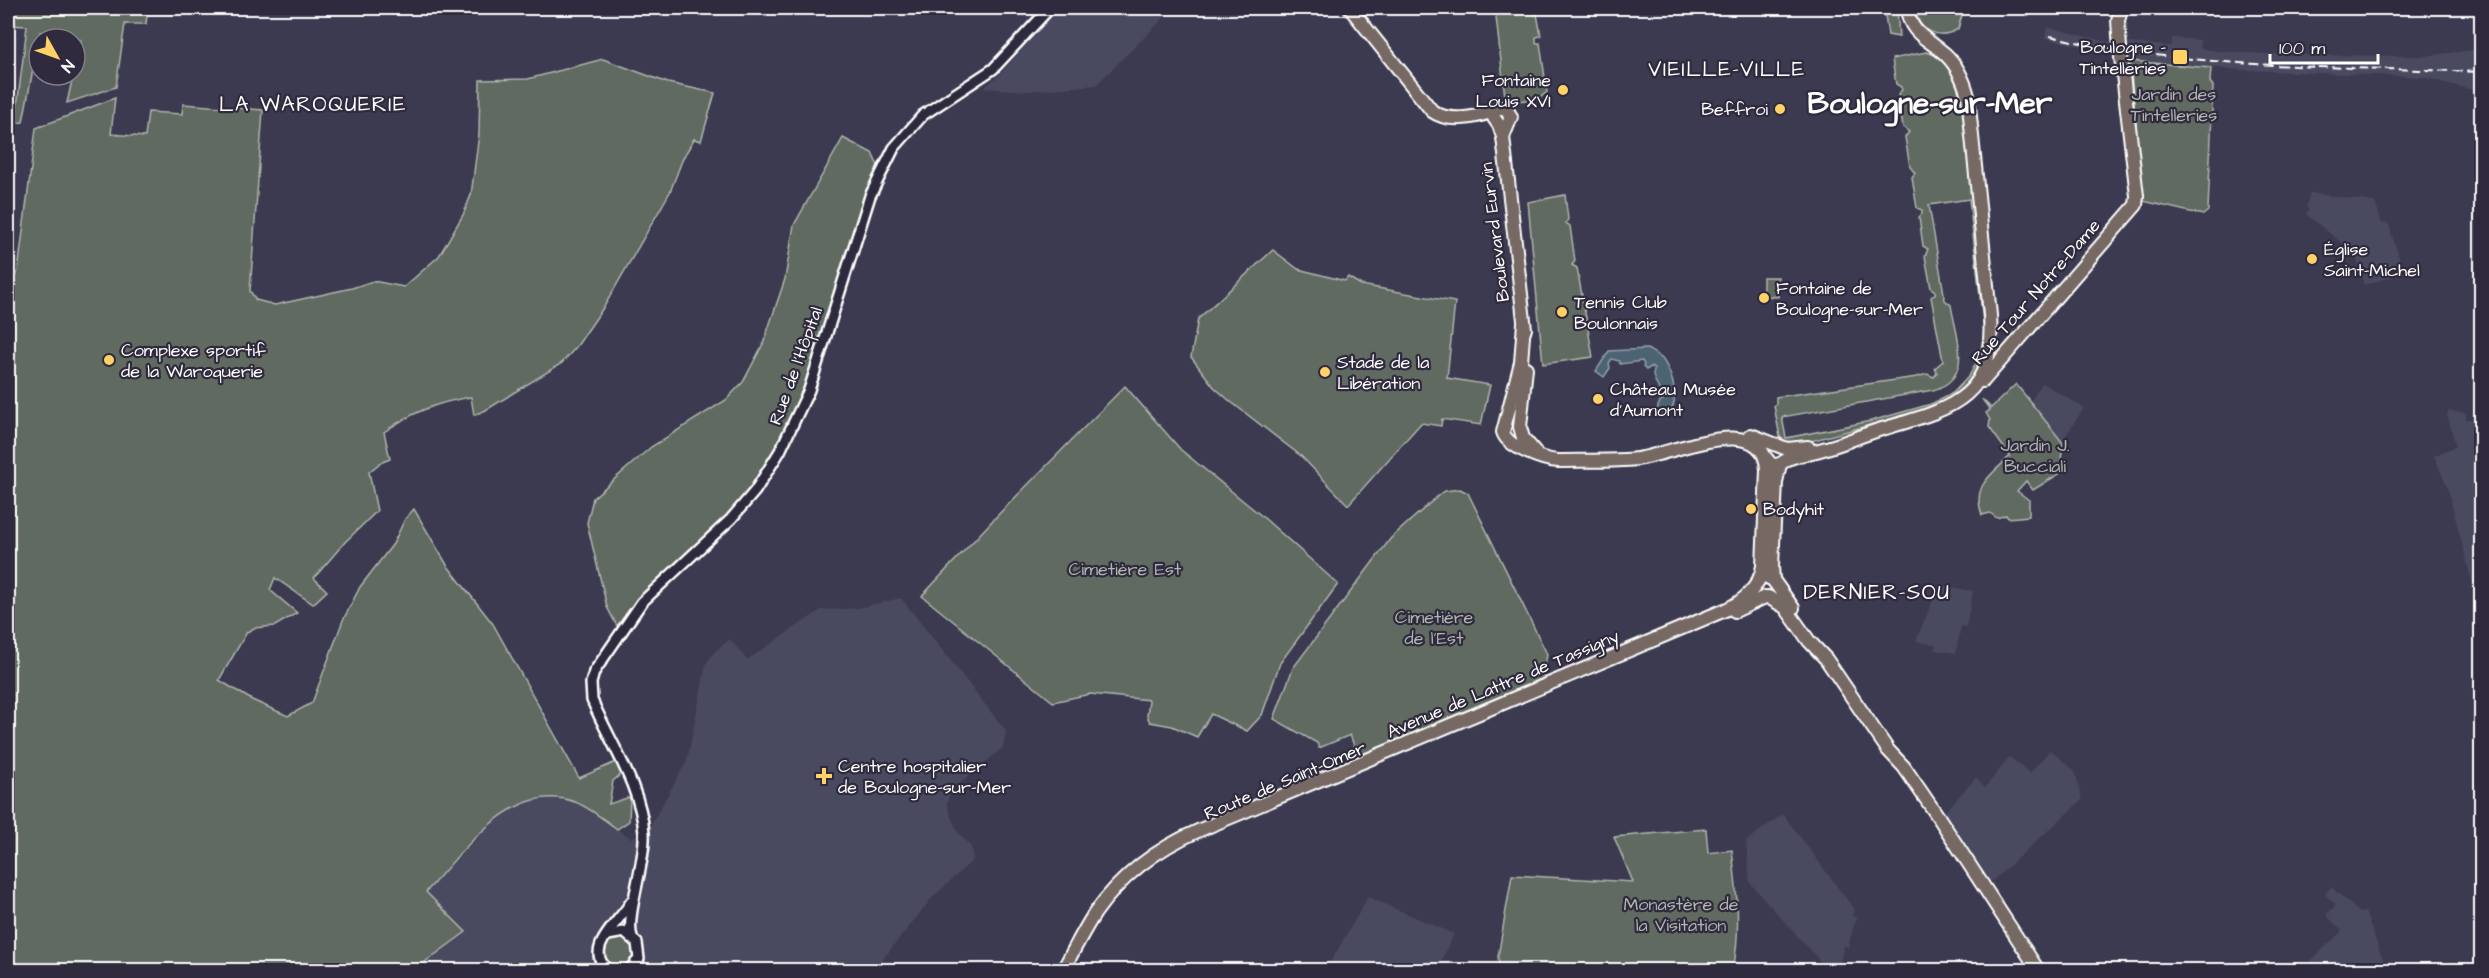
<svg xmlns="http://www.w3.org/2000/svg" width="2489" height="978" viewBox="0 0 2489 978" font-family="'Architects Daughter',sans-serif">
	<rect width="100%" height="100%" fill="#3c3a50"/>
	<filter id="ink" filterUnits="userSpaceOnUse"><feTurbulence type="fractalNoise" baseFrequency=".0167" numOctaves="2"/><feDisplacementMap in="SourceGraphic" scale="12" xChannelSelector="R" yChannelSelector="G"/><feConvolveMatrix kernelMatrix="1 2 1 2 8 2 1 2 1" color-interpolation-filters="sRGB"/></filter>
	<g filter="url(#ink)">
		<g fill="#494960">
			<polygon points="1058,8 1174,8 1096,85 1027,91 984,88 1001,73"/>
			<polygon points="2047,27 2112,43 2114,53 2045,38"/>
			<polygon points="2172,38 2200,40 2200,48 2216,51 2283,55 2425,56 2481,49 2481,92 2422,77 2244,70 2130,61 2129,43 2171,46"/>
			<polygon points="2310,193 2375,202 2382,224 2388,222 2404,273 2364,285 2355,254 2306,214 2309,209 2306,207"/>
			<polygon points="2042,383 2084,408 2062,441 2030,402"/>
			<polygon points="2449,411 2466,413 2466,419 2481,420 2481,617 2447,486 2434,456 2456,446 2447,414"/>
			<polygon points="1939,585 1973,591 1966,627 1961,626 1956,653 1935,650 1936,645 1916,641"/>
			<polygon points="901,598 1006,731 1003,748 950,791 947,803 951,817 958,832 971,847 973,860 932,898 874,970 414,970 459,924 426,892 496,818 511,808 533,801 547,797 563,799 576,802 631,838 650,826 687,761 706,664 715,651 730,639 747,660 821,610 858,608"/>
			<polygon points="2050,750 2075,771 2082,800 1990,883 1944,813 1976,777 1985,788 2009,757 2030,773"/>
			<polygon points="1783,814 1854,909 1852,916 1856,917 1848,947 1844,946 1838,970 1828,970 1750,883 1746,841"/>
			<polygon points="2331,887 2360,913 2365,912 2387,970 2301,970 2342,931 2326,915 2336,905 2325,894"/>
			<polygon points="1368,897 1454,934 1437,970 1326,970"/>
		</g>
		<g fill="#616b60" stroke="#b0b5b0" stroke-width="1.5" fill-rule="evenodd">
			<polygon points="8,8 148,8 146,24 125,24 116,87 67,103 81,40 40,32 23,122 15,123 27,26 8,25"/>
			<polygon points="1495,8 1536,8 1541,36 1536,37 1536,43 1540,43 1547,92 1541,97 1514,102 1508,101 1505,97"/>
			<polygon points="1884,8 1897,8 1899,37 1888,35"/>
			<path d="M1916 8H1964L1958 29C1938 41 1917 31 1916 8Z"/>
			<path d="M1926 52C1950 58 1958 86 1963 107L1986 332C1980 372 1969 390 1931 408L1793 446 1780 437 1774 406 1776 404V397L1917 377 1927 374 1934 377 1937 373 1935 368 1943 361 1931 297 1935 294V291L1931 288 1925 256 1928 249 1923 246 1919 217 1922 214V210L1917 208 1912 177 1915 173 1910 167 1905 137 1909 132 1903 127 1898 94 1902 90 1901 87 1896 84 1892 59ZM1969 199 1984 332 1980 356 1969 376 1953 393 1931 404 1871 421 1786 438 1782 417 1933 390C1975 378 1956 337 1951 305L1945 300 1929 205Z"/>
			<path d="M603 59 668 83 715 93 701 141 694 139 683 158 670 192 605 305 577 346 562 363 486 410 474 415 471 397C437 402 411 413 384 432L390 459 380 463 369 472 377 511 345 542 314 578 327 591 313 604 275 578 270 590 297 613 275 626 254 628 247 632 219 680 252 700 288 716 312 703 343 620 360 587 393 544 405 519 414 509 447 565 493 624 579 778 616 762 621 774 613 781 609 804 630 797 629 821 617 829C604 820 589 807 575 802 513 779 462 853 426 892L466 932 414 970H8V287L18 271 36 128 115 98 111 134 145 137 148 112 182 114 183 104 263 110 250 291 256 300 275 305 352 288 373 281 404 287 439 256 463 215 471 195 479 134 480 80 528 79Z"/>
			<polygon points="2130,61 2211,68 2210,82 2213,86 2208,211 2203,215 2143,201"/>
			<polygon points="843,138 872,153 878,166 860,212 822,337 797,405 773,456 727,518 637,599 617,626 607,607 587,523 593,498 651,447 726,400 743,382 763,344 785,279 794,225"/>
			<polygon points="1565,195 1568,219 1566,223 1570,226 1575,261 1572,265 1577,268 1593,357 1543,364 1528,202"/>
			<polygon points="1273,250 1298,269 1345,281 1348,277 1361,285 1455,302 1447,378 1490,385 1481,425 1442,419 1441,426 1421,423 1348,505 1301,456 1231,402 1214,387 1191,357 1198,319"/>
			<polygon points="1763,277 1778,277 1778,297 1763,296"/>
			<path d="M2016 384 2063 443 2061 460 2067 469 2033 490 2026 481 2017 491 2029 500V516L2008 518 2006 515 1997 518 1990 513 1982 515C1971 485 1992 475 2010 456L1989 427 1990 420 1986 413 1990 410 1982 399 1991 408Z"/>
			<polygon points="1125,386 1181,450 1263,517 1338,584 1280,663 1262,715 1247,731 1211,714 1197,737 1172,726 1150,722 1147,716 1149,700 1090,694 1053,702 922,596 993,520"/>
			<polygon points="1460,489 1468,493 1547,654 1543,678 1358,756 1350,735 1319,748 1317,743 1274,719 1293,668 1391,538 1439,495 1445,491"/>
			<path d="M1706 829 1708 853 1732 850C1737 891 1741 930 1733 970H1500L1498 957 1512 875 1633 882 1614 837Z"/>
			<circle cx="619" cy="953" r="16"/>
		</g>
		<path fill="#4b6473" stroke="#93a2ab" stroke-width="1.5" d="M1647 349C1652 352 1660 356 1663 360 1673 375 1681 403 1667 415L1656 412 1660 401 1663 400 1666 395 1659 390 1653 376 1654 369 1651 367 1646 370 1643 367 1644 365 1642 361 1620 364 1619 361 1612 359 1609 363 1610 368 1604 377 1596 371 1609 351Z"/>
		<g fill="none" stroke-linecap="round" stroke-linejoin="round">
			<g stroke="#fff" stroke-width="14">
				<g id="minor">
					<polyline points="608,935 624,932 637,943 639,959 629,970"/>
					<path d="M632 937C625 916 646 863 644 833 641 786 610 743 592 700L591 683 594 672 642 602 731 519 755 491 780 451 809 390 870 196 894 148 923 115 993 69 1050 8"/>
					<path d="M609 970C581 950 620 922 631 902"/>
				</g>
			</g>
			<g stroke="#fff" stroke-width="16">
				<g id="major">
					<path d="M1350 8 1432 111C1448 123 1475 118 1493 111 1498 109 1500 107 1506 108L1511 117 1503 137"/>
					<polyline points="2119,35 2118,20 2122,8"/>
					<polyline points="1494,118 1499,125 1503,137 1525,329"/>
					<polyline points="1526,368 1520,427 1523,438 1535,452"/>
					<polyline points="1983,381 2136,205 2137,196 2121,57"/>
					<polyline points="1751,435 1787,449 1808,447"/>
					<path d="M1767 459C1769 462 1770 464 1774 465 1780 466 1785 460 1790 458 1803 454 1817 451 1830 447 1848 442 1864 434 1882 429 1950 409 1996 400 1990 315L1968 96C1964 81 1957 65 1945 54 1928 39 1909 33 1907 8"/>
					<polyline points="1767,577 1773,580 1793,608"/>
					<polyline points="1773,580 1772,566 1776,482 1780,464"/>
					<polyline points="1768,597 1785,607 1809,641 1826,659 1888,750 1904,767 1939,818 2038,970"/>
					<polyline points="1735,611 1765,597"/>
					<path d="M1063 970C1073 952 1083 931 1095 913 1121 876 1158 848 1200 830L1725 610C1743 602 1760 587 1763 566L1767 470C1765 409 1670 455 1637 459 1611 462 1584 460 1558 461 1543 460 1507 447 1503 432L1521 362 1524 323"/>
				</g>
			</g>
			<use href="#minor" stroke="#2f2a3d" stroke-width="9"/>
			<use href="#major" stroke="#766964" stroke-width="12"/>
			<path stroke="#fff" stroke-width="2" stroke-dasharray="9 4.5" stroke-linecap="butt" d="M2050 36C2191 70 2337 66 2482 72"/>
			<g stroke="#fff" stroke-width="16" stroke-linecap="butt">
				<polyline id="major-bridge" points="2119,35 2121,57"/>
			</g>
			<use href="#major-bridge" stroke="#766964" stroke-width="12"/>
		</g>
	</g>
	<g fill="#ffd166" stroke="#2f2a3d" stroke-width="2">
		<rect x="2172" y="49" width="16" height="16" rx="3"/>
		<circle cx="1563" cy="90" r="6"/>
		<circle cx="1780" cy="109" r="6"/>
		<circle cx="2312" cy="259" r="6"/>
		<circle cx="1764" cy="298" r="6"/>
		<circle cx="1562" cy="312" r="6"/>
		<circle cx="109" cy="360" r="6"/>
		<circle cx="1325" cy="372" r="6"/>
		<circle cx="1598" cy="399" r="6"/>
		<circle cx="1751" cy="509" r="6"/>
		<path d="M821 767h6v6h6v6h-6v6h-6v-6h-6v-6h6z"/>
	</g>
	<g text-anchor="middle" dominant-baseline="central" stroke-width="4.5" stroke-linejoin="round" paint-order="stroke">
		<g font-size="18" fill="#fff" stroke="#2f2a3d" text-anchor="start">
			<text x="2166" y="47" text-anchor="end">Boulogne -<tspan x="2166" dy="21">Tintelleries</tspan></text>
			<text x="1551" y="80" text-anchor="end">Fontaine<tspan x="1551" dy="21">Louis XVI</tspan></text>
			<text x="1768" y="109" text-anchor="end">Beffroi</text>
			<text x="2324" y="249">Église<tspan x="2324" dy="21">Saint-Michel</tspan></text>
			<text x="1776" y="288">Fontaine de<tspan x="1776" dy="21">Boulogne-sur-Mer</tspan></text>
			<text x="1574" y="302">Tennis Club<tspan x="1574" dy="21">Boulonnais</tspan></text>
			<text x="121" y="350">Complexe sportif<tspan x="121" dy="21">de la Waroquerie</tspan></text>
			<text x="1337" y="362">Stade de la<tspan x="1337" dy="21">Libération</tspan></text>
			<text x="1610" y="389">Château Musée<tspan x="1610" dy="21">d'Aumont</tspan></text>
			<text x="1763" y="509">Bodyhit</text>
			<text x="838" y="766">Centre hospitalier<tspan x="838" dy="21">de Boulogne-sur-Mer</tspan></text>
		</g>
		<g font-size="18" fill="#b0b5b0" stroke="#2f2a3d">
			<text x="2174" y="94">Jardin des<tspan x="2174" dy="21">Tintelleries</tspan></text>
			<text x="2035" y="445">Jardin J.<tspan x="2035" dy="21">Bucciali</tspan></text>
			<text x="1125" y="569">Cimetière Est</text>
			<text x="1434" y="617">Cimetière<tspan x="1434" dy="21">de l'Est</tspan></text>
			<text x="1681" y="904">Monastère de<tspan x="1681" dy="21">la Visitation</tspan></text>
		</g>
		<g font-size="18" fill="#fff" stroke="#2f2a3d">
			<text transform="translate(1495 232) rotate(-97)">Boulevard Eurvin</text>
			<text transform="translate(2036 292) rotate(-49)">Rue Tour Notre-Dame</text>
			<text transform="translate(796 366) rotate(-70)">Rue de l'Hôpital</text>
			<text transform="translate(1503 684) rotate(-23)">Avenue de Lattre de Tassigny</text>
			<text transform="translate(1285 781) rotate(-23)">Route de Saint-Omer</text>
		</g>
		<g font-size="21" letter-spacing="1.5" fill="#fff" stroke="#2f2a3d">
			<text x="1727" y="69">VIEILLE-VILLE</text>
			<text x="313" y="104">LA WAROQUERIE</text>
			<text x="1877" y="592">DERNIER-SOU</text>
		</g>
		<g font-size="30" font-weight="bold" fill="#fff" stroke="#2f2a3d">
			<text x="1930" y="104">Boulogne-sur-Mer</text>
		</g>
	</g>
	<rect width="2489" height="978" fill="none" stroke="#2f2a3d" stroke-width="30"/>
	<rect x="15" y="15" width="2459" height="948" fill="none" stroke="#fff" stroke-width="2" filter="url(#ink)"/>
	<g transform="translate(57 57) rotate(130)"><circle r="28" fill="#2f2a3d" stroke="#827f8b" stroke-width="1.5"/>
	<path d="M0-4.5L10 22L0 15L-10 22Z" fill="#ffd166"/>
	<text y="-9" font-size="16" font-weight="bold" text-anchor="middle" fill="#ffffff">N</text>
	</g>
	<path d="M2270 54v9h108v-9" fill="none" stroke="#ffffff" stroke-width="3"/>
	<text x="2279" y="54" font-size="18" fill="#ffffff" stroke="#2f2a3d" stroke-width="4.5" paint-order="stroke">100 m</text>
</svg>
